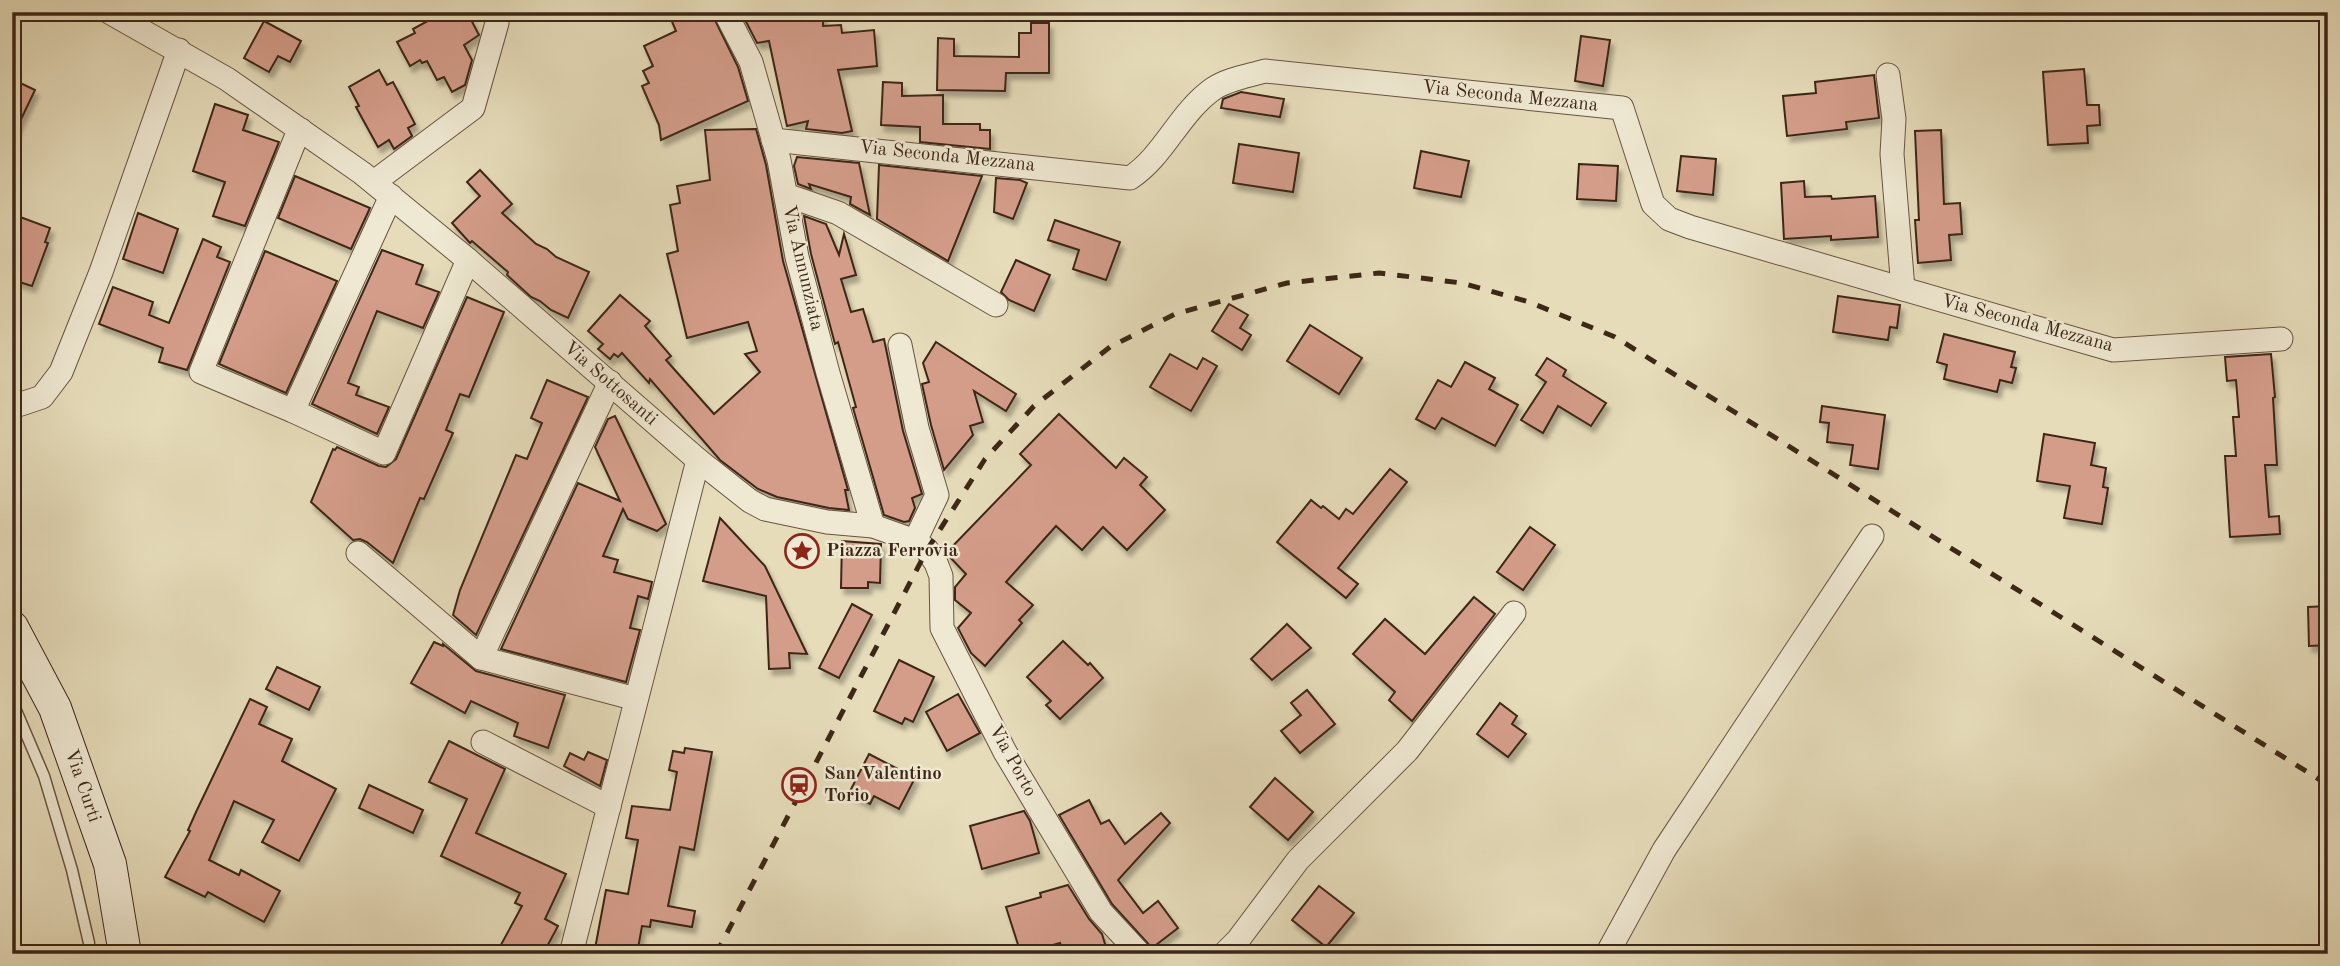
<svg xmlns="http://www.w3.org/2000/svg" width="2340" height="966" viewBox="0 0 2340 966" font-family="'Old Standard TT',serif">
	<defs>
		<filter id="shadow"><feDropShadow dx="3.5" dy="6" stdDeviation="2" flood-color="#0004"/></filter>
	</defs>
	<rect width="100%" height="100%" fill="#e6dcba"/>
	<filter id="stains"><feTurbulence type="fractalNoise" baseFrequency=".00286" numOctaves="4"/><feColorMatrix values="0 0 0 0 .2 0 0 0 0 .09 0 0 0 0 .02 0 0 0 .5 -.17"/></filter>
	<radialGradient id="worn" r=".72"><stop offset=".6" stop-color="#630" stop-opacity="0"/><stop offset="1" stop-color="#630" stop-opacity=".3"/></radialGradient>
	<g fill="#d49d8a" stroke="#3d2717" stroke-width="2" filter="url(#shadow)">
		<polygon points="444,12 467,12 479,35 464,45 472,60 465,85 452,92 444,77 437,80 427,61 422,63 420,60 410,66 397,42 415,33 413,29"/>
		<polygon points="668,12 711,12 738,67 748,101 661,140 659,125 642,86 649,83 643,71 653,66 644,46 676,31"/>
		<polygon points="741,12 823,12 823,26 841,25 842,33 874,30 877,66 838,70 852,131 842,133 806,129 808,121 787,126 769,41 757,43"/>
		<polygon points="264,21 301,41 290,62 278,56 269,72 244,58"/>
		<polygon points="1031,23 1049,23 1049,73 1006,73 1005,91 937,90 938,38 954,39 954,56 1019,57 1019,33 1031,33"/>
		<polygon points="1581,36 1610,40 1603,86 1575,81"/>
		<polygon points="2084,69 2087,105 2099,105 2100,125 2087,126 2088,143 2048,145 2043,72"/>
		<polygon points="379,70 387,85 393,82 415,124 408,128 412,136 394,149 389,140 378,147 356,107 359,106 349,87"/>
		<polygon points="1874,75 1879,118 1846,122 1847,129 1787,136 1783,96 1816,93 1815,82"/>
		<polygon points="12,79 35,90 12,138"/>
		<polygon points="883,82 902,83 902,96 943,95 943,124 980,124 980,130 990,130 990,149 920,142 920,127 881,125"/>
		<polygon points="1241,92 1284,99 1280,117 1221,108 1223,99"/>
		<polygon points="215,104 248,115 243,130 279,142 245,226 213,216 225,182 193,171"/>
		<polygon points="756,129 766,165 783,261 848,490 845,490 849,510 829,508 777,497 758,489 720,460 650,379 649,383 622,353 618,357 614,354 610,359 598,349 603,344 588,331 620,295 650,321 645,326 671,356 666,360 714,414 760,372 745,354 757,351 748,322 687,338 667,254 678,251 670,205 680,203 677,186 710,180 705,130"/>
		<polygon points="1941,130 1944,204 1960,203 1962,234 1949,235 1951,260 1918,263 1915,220 1919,220 1915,131"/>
		<polygon points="1239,144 1299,153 1293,192 1233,183"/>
		<polygon points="1421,151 1469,161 1461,197 1414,188"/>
		<polygon points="1681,156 1716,159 1713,195 1677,191"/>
		<polygon points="797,157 859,163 870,215 850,204 851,197 809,184 811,189 798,184 794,166"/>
		<polygon points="1579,164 1618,166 1616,201 1577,199"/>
		<polygon points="879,165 982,176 948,261 877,219"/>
		<polygon points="480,170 512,204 502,213 536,244 547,249 556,257 589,272 568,318 551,310 540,301 531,297 507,275 508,272 472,241 470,243 452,223 480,196 467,182"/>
		<polygon points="295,176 370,208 351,249 278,218"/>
		<polygon points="996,178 1020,180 1027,183 1013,219 994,212"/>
		<polygon points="1804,181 1805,197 1831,196 1832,199 1875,196 1878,237 1831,240 1831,236 1784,239 1781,183"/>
		<polygon points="138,213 178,229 163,273 123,259"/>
		<polygon points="12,214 50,228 45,242 48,243 32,286 13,280 16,270 12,269"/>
		<polygon points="804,216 826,224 839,255 844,234 856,275 841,279 851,312 863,309 873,342 884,339 903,431 922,494 912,498 915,508 909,521 904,522 884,515 853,408 856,407 838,342 835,344 811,254"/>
		<polygon points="1055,220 1120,242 1106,280 1073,269 1079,250 1048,240"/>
		<polygon points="203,239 221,247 217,257 230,262 187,370 159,362 163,348 99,324 113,287 153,302 149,315 169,323"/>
		<polygon points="382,250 423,265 416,284 439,292 423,328 377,311 348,383 359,387 356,395 389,407 377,434 312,404"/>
		<polygon points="265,251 337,281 286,393 219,364"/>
		<polygon points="1016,260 1050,275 1034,311 1009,300 1001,292"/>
		<polygon points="1838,296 1900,305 1897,328 1890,327 1888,340 1833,332"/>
		<polygon points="467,297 504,312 469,397 460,394 446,430 453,433 424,499 420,498 393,563 367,542 360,539 353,540 311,502 333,449 335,450 337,447 379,466 386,467 396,459"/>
		<polygon points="1229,304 1248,315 1240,328 1251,335 1242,350 1212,331"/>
		<polygon points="1310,325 1362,358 1339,394 1287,361"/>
		<polygon points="1944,334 2015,352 2011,367 2016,368 2012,383 2000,380 1997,392 1944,379 1947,365 1937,362"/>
		<polygon points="936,342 1016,394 1006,411 974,391 983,422 970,426 973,435 944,470 931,425 922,384 929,382 923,363"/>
		<polygon points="1170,354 1197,369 1203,358 1217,366 1191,411 1150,387"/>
		<polygon points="2271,354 2275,397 2273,398 2277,465 2265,465 2269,517 2279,516 2280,534 2230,537 2225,456 2236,456 2233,417 2239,417 2236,380 2227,381 2225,357"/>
		<polygon points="1547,358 1566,370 1563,376 1606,403 1591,426 1558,406 1543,433 1521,420 1546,382 1536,375"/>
		<polygon points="1465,362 1495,378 1489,389 1518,405 1495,446 1442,418 1435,429 1416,419 1438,380 1451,387"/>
		<polygon points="547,380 588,397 476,635 453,615 460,590 516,455 527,459 542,423 531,418"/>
		<polygon points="1822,406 1885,415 1878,469 1850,465 1853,445 1827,442 1829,423 1820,422"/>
		<polygon points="1059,414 1116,468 1124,458 1147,477 1140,485 1165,510 1127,550 1103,527 1082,550 1056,526 1006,582 1033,605 1019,620 1022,623 985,666 971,653 958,628 971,613 955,600 955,587 966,574 946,553 1031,465 1020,454"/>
		<polygon points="615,416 666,524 657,531 628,519 623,509 603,556 618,560 614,572 652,582 648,599 638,596 630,628 640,630 626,682 501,649 578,483 620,501 595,447 608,419"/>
		<polygon points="2044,434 2095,443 2091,465 2106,468 2103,487 2108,488 2102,524 2064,518 2070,486 2037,481"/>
		<polygon points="1390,469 1407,482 1338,568 1358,584 1346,598 1277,542 1311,500 1321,508 1323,506 1339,519 1346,509 1353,514"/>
		<polygon points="720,518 765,566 807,654 789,653 790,668 769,669 766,596 703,581"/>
		<polygon points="1530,527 1555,545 1523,590 1497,572"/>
		<polygon points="842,541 881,544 880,583 868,582 868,588 841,588"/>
		<polygon points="1474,597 1495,614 1412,721 1389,700 1395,692 1353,654 1385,619 1425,654"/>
		<polygon points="852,604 872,615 839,678 819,668"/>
		<polygon points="2328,606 2328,645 2309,646 2308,607"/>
		<polygon points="1287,624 1311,648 1272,680 1251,659"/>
		<polygon points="1063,641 1088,665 1090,663 1103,678 1060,719 1046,705 1051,701 1027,677"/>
		<polygon points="434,642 443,646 443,644 476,671 565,695 548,748 514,736 518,723 471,701 465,713 411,683"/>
		<polygon points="899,660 934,677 913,722 905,718 902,724 874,711"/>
		<polygon points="277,667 320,687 309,710 266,689"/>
		<polygon points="1307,690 1335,724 1300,753 1281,731 1301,715 1291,703"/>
		<polygon points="958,694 980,733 947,751 926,712"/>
		<polygon points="250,699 267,707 259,724 292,739 282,761 336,789 299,861 262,842 274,820 234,801 209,860 239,875 241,870 280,891 264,922 208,892 205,897 165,877 190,831 188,830 196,812"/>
		<polygon points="1500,703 1517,716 1512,724 1526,734 1508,757 1477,734"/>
		<polygon points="449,741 505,769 476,833 566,874 545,919 558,926 543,954 496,954 522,906 515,903 520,893 441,856 467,799 429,782"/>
		<polygon points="685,748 712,752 694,850 680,847 668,906 695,911 692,927 651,920 650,927 642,926 637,954 594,954 606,890 628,894 638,840 626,838 632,806 670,810 677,772 669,770 673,751 684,753"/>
		<polygon points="588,752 607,760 600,786 564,766 570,753 584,760"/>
		<polygon points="869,754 915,778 899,809 874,796 870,804 849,793"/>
		<polygon points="1275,778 1313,812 1288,840 1250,807"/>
		<polygon points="369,785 423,810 413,833 359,808"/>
		<polygon points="1089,800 1101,824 1109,820 1125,844 1161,813 1170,823 1118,880 1143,913 1158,901 1178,928 1152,948 1112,904 1059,815"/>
		<polygon points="1024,811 1030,821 1039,853 982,869 970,826"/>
		<polygon points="1068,885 1089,919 1102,934 1108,954 1064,954 1060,943 1021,954 1006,907 1041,897 1040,893"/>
		<polygon points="1319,886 1354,913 1326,947 1292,920"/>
	</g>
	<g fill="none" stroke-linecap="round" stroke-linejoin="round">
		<g stroke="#675440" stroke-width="13">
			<polyline id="service" points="12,701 44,776 72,870 89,943"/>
		</g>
		<g stroke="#675440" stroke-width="25">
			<g id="minor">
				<polyline points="109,12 227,79 362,173 468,260 698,460 571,954"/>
				<polyline points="725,12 751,62 779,160 797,257 828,373 873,526"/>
				<polyline points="1888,75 1894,119 1892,154 1903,289"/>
				<polyline points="301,130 299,130 201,372 293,411 384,453 468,260"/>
				<path d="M773 140 1130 178C1164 156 1179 113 1213 89 1227 79 1248 76 1265 71L1622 108 1653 204 1669 219 1690 227 2113 350 2281 339"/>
				<polyline points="374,182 473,108 497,23"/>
				<polyline points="786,195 838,213 996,305"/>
				<polyline points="900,345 917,428 937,495 915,541"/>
				<polyline points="12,407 42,397 61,372 101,272 179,50"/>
				<polyline points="293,411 391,196"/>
				<polyline points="698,460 750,501 765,509 827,522 873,526 915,541 927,550 936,563 941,576 942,628 1005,752 1101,912 1140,954"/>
				<polyline points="358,553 481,658 636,699"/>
				<polyline points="481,658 610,382"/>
				<polyline points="483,742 609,807"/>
				<polyline points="1224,954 1238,940 1298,860 1407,751 1514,613"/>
				<polyline points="1607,954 1664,850 1872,536"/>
			</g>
		</g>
		<g stroke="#3d2717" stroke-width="34">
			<polyline id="secondary" points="12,627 55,708 110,864 125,954"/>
		</g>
		<use href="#service" stroke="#efe8d2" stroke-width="10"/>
		<use href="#minor" stroke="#efe8d2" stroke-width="23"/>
		<use href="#secondary" stroke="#efe8d2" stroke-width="32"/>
		<polyline stroke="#3d2717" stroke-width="5" stroke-dasharray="12 12" stroke-linecap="butt" points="716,954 927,550 985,459 1034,406 1110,347 1175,314 1287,283 1379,273 1462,283 1529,302 1615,337 2328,785"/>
	</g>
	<defs>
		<g id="sight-ring" transform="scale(1.75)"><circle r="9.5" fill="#efe8d2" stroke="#8f2418" stroke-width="1.5"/><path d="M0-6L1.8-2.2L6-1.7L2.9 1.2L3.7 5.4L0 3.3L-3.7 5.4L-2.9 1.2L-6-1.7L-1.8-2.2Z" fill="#8f2418"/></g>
		<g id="station-ring" transform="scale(1.75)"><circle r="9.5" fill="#efe8d2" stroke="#8f2418" stroke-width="1.5"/><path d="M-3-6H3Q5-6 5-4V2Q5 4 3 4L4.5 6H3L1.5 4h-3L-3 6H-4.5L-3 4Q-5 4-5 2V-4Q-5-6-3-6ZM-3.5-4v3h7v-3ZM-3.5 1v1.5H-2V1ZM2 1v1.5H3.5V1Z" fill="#8f2418"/></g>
	</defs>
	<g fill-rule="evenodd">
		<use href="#sight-ring" x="802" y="551"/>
		<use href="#station-ring" x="799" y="785"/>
	</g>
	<g text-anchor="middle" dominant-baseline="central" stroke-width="5" stroke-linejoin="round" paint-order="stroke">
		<g font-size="19" fill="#3d2717" stroke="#efe8d2">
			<text transform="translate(1510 97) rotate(6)">Via Seconda Mezzana</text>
			<text transform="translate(947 157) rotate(6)">Via Seconda Mezzana</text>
			<text transform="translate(802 268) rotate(77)">Via Annunziata</text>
			<text transform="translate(2027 324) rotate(15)">Via Seconda Mezzana</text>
			<text transform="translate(610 384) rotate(41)">Via Sottosanti</text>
			<text transform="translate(1012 761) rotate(61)">Via Porto</text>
			<text transform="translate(82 786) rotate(71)">Via Curti</text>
		</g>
		<g font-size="19" font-weight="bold" fill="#3d2717" stroke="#efe8d2" text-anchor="start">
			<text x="826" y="551">Piazza Ferrovia</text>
			<text x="824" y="774">San Valentino<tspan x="824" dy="22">Torio</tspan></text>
		</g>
	</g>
	<rect width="2340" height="966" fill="none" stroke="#e6dcba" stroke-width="42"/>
	<rect x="14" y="14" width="2312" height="938" fill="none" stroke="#3d2717" stroke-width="3.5"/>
	<rect x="21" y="21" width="2298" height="924" fill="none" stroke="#3d2717" stroke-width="2"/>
	<rect width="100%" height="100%" filter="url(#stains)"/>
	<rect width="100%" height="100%" fill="url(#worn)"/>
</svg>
